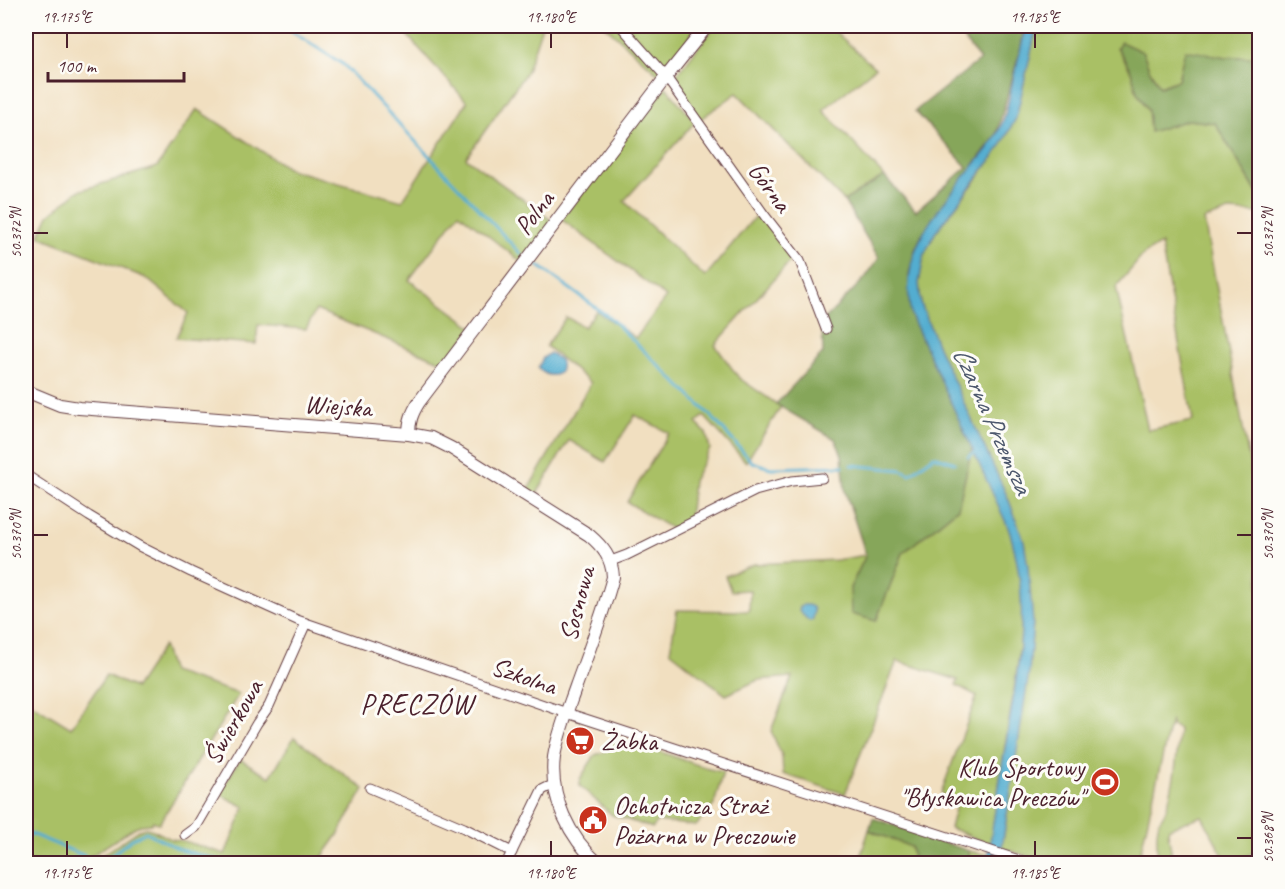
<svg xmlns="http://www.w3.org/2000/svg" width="1285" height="889" viewBox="0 0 1285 889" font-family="Caveat,sans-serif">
	<rect width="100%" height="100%" fill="#fdfcf7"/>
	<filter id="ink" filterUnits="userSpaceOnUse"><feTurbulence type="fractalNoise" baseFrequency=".0167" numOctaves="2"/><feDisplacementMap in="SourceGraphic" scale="12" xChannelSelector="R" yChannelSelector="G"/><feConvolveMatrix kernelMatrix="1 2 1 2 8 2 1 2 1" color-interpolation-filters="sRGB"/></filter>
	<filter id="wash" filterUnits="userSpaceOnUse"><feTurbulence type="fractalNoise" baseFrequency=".008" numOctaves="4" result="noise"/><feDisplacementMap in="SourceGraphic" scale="24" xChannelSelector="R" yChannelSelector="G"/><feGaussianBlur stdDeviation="1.35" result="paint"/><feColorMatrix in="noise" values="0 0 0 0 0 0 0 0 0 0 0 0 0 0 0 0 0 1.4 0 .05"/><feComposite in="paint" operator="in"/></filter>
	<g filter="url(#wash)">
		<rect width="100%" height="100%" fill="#f1dfc0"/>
		<g fill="#a9c065" stroke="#7a7048" stroke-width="1.5" fill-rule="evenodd">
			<polygon points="399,26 542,26 527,71 466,158 555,223 523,263 459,213 409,280 474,328 445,363 316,310 306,329 258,325 256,344 176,338 188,313 146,278 39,236 49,215 78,191 157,167 197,109 289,169 402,201 467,102"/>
			<polygon points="605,26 697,26 663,78"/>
			<polygon points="715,26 829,26 875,68 823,110 884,176 844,201 737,93 699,120 673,79"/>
			<path d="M1037 26H1259V79L1256 57H1227L1185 51 1178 80 1160 87 1149 69 1143 52 1117 47 1131 71 1137 92 1148 110 1188 120 1215 123 1259 196V213L1229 211 1204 220 1259 513V850L1233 863H1227L1202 816 1169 828 1168 832 1173 863H1156C1159 851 1155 838 1158 826 1159 819 1164 815 1166 809 1175 783 1177 756 1179 729L1172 726 1171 719 1138 863H1049L1002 848 1029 672 1033 622 1024 541 1008 498 938 347 925 314 921 304 919 283 924 255 935 233 978 178 1006 137 1016 118ZM1161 244 1193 421 1148 430 1116 287 1144 254Z"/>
			<polygon points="666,87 695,122 624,201 705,277 758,213 793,258 715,345 739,378 781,407 746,462 704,416 696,423 706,433 710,449 693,481 689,520 672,529 627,502 669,433 635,415 605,462 569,440 536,495 527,491 591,383 546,346 566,317 584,327 596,311 636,338 666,297 561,219"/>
			<path d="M972 448C986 478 1005 514 1014 545 1030 605 1018 667 1008 726 1002 765 996 805 990 844L950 828 956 805 941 793 977 696 956 685 958 680 897 661 845 794 783 774 782 756 771 731 792 677 758 680 726 695 670 651 677 610 749 611 750 590 731 591 725 576 754 564 836 560 866 555 850 588 876 621 903 553 958 508Z"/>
			<polygon points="163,646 172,672 239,694 159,824 153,821 151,824 141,825 135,827 85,860 72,862 27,862 26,863 26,700 71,728 106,675 135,688"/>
			<polygon points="294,737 364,789 338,835 318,863 87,864 104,854 139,830 146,828 153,830 171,839 184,841 225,854 245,807 219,794 240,759 270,777"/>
			<polygon points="612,740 622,746 627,741 630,741 709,769 723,772 714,805 696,826 657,821 653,828 612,815 580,786 580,779 595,755 605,752"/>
			<polygon points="869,830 911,847 913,859 893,863 858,864"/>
			<polygon points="969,851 988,855 987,863 969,864"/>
		</g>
		<g fill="#86a65a" stroke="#686242" stroke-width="1.5">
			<polygon points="953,26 1024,26 1021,47 996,136 942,206 922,235 914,252 909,274 911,315 972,448 958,508 903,553 876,621 851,614 850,588 866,555 845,491 842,455 835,439 776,404 823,353 822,322 865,278 879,258 844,201 884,176 916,211 967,167 915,111 980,60"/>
			<polygon points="1121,42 1143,52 1149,69 1160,87 1178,80 1185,50 1227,57 1257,57 1260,79 1259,196 1215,123 1188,120 1150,132 1148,110 1137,92 1131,71 1117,47"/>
			<polygon points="873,818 969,851 969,863 893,863 913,859 911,847 869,830"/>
		</g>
		<g fill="#52add0" stroke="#4e667e" stroke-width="1.5">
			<path d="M1026 26H1037L1016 118 1000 148 935 233 924 255 919 283 921 304 938 347 1008 498 1024 541 1028 567 1033 622 1029 672 1000 860V863L987 864C993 821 1000 779 1007 736 1019 664 1032 599 1008 527L911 315C898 249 936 213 974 165 982 156 990 146 996 136 1006 118 1009 99 1013 79 1018 61 1022 43 1026 26Z"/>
			<path d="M550 353 560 360C566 377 548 380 538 368L543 358Z"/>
			<polygon points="803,605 808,605 813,607 814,611 813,619 810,621 806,618 799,611 800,607"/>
		</g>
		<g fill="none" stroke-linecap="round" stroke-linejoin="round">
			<g stroke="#52add0" stroke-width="3">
				<polyline points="283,26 344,65 521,254"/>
				<polyline points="532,261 610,318 711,416 752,462 771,468 843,466"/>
				<polyline points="968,457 976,452"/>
				<polyline points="851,465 902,470 910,474 934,456 955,463"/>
				<polyline points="26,832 85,856"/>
				<polyline points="97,860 105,860 132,839 146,832 181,850 232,864"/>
			</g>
		</g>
	</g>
	<g filter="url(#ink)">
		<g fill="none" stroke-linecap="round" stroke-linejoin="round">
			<g stroke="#633c41" stroke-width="11">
				<g id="minor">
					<polyline points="621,26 666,77 765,216 800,261 826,329"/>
					<polyline points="26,475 89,516 139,546 191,572 297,620 567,713 1031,864"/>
					<polyline points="611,561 627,555 755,491 792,481 822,478"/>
					<polyline points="370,788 464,828 512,852"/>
					<polyline points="185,835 196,827 257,723 269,706 306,623"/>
					<polyline points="506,864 542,790 548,787 555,785"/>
				</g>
			</g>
			<g stroke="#633c41" stroke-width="14">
				<g id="tertiary">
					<path d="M26 391 60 405 79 408 409 434 431 438 451 448 589 535C603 547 612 558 613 577 603 614 589 650 576 686 568 709 558 733 554 757 549 796 569 838 599 864"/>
					<path d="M409 434C409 421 412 413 419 402L666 77 707 26"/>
				</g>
			</g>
			<use href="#minor" stroke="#fff" stroke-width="9"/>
			<use href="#tertiary" stroke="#fff" stroke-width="12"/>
		</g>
	</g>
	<path fill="none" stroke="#4a1f2b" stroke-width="2" d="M67 33V48M551 33V48M1035 33V48M33 233H48M1237 233H1252M33 535H48M1237 535H1252M1237 838H1252M67 841V856M551 841V856M1035 841V856"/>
	<defs>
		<g id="supermarket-disc" transform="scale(1.5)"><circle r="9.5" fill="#c8321e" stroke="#fdfcf7"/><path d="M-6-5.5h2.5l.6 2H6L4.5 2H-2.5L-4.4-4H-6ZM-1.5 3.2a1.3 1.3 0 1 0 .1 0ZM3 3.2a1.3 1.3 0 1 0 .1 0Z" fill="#fff"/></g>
		<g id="stadium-disc" transform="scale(1.5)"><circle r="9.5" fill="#c8321e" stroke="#fdfcf7"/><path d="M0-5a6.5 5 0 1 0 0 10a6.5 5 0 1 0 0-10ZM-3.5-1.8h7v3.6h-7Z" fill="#fff"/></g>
		<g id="civic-disc" transform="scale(1.5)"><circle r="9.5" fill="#c8321e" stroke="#fdfcf7"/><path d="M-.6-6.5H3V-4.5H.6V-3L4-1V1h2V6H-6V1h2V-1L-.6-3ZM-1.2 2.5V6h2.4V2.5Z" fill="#fff"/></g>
	</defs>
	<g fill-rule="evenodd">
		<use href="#supermarket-disc" x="580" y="741"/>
		<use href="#stadium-disc" x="1105" y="782"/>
		<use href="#civic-disc" x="593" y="820"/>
	</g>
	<g text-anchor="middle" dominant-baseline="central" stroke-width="6" stroke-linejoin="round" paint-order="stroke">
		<g font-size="26" fill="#4a1f2b" stroke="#fdfcf7">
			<text transform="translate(770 187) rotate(54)">Górna</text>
			<text transform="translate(534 213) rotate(-53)">Polna</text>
			<text transform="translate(338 406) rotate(4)">Wiejska</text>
			<text transform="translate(577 604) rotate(-75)">Sosnowa</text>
			<text transform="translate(524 676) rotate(19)">Szkolna</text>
			<text transform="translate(233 722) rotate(-60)">Świerkowa</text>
		</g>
		<g font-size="26" fill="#4a1f2b" stroke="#fdfcf7" text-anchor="start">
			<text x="601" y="741">Żabka</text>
			<text x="1084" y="767" text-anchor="end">Klub Sportowy<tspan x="1084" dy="30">"Błyskawica Preczów"</tspan></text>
			<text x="614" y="805">Ochotnicza Straż<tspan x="614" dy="30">Pożarna w Preczowie</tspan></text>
		</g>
		<g font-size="27" font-style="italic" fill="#4d586d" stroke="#fdfcf7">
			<text transform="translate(993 420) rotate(66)">Czarna Przemsza</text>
		</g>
		<g font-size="28" letter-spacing="1.5" fill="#4a1f2b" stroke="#fdfcf7">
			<text x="417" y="703">PRECZÓW</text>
		</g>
	</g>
	<rect width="1285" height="889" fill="none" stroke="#fdfcf7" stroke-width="66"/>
	<path d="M48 72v9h136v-9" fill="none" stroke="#4a1f2b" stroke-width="3"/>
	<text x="57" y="72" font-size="18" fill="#4a1f2b" stroke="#fdfcf7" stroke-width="4.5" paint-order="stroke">100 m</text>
	<rect x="33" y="33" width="1219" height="823" fill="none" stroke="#4a1f2b" stroke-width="2"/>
	<g font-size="15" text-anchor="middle" fill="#4a1f2b">
		<text x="67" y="22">19.175°E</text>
		<text x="551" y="22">19.180°E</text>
		<text x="1035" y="22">19.185°E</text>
		<text transform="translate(16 233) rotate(-90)" y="5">50.372°N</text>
		<text transform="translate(1268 233) rotate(-90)" y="5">50.372°N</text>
		<text transform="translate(16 535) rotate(-90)" y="5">50.370°N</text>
		<text transform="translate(1268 535) rotate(-90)" y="5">50.370°N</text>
		<text transform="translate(1268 838) rotate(-90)" y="5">50.368°N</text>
		<text x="67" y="878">19.175°E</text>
		<text x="551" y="878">19.180°E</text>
		<text x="1035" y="878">19.185°E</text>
	</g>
</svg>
